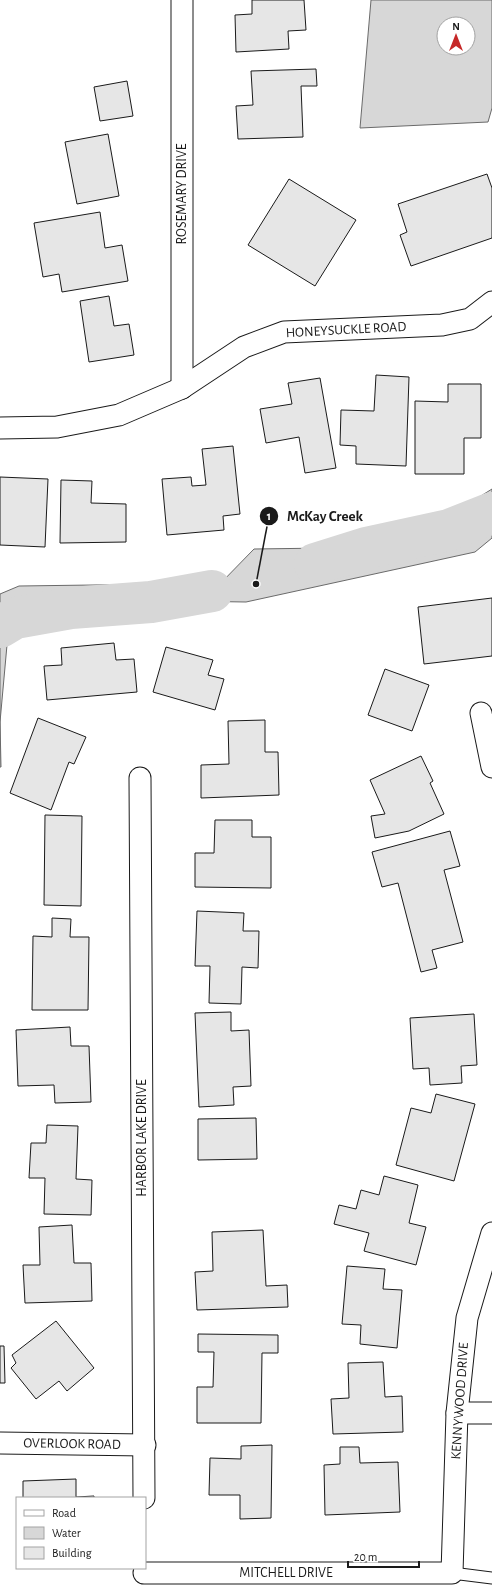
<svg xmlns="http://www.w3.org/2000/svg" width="492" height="1585" viewBox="0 0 492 1585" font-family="'Alegreya Sans',sans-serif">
	<rect width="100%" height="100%" fill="#fff"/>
	<g fill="#d7d7d7" stroke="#6a6a6a" fill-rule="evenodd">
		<path d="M371 0H492V108L488 122 360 128ZM444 24H468V48H444Z"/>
		<polygon points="492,489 492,538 475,552 246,602 115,600 38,615 7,645 0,722 1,767 0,767 0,594 19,586 166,584 216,588 254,549 399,547"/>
	</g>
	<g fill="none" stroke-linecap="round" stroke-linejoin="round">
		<g stroke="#d7d7d7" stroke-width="42">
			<polyline points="315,564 366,548 449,530 492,513"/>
			<polyline points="0,627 15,618 71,608 151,602 212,591"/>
		</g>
	</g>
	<g fill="#e6e6e6" stroke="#1a1a1a">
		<polygon points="252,0 304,0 306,30 288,31 289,49 236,52 235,15 252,14"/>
		<polygon points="316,69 317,86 301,86 303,137 238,139 236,106 253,105 251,71"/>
		<polygon points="127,81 133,116 100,121 94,87"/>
		<polygon points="108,134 119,196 77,204 65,142"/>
		<polygon points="487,174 492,188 492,238 411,266 400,235 407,232 398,204"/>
		<polygon points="289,179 356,220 315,286 248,245"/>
		<polygon points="100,212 105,248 122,245 128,281 62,292 59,274 43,277 34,223"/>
		<polygon points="109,296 114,326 129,324 134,355 89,362 80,301"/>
		<polygon points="376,375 409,377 406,466 356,464 356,446 340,445 341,410 374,411"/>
		<polygon points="320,378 336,468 305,473 299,437 266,443 260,409 292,404 288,383"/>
		<polygon points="448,384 481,384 481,438 464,438 464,474 415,474 415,401 448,402"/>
		<polygon points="233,446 240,514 223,516 224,530 167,535 162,479 191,477 192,486 206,485 202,449"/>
		<polygon points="0,477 48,479 45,547 0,545"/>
		<polygon points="61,480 92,481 91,503 126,504 126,542 60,543"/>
		<polygon points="492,598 492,656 424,664 418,607"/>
		<polygon points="114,643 116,660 134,659 137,692 47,700 44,666 62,665 61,648"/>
		<polygon points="166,647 213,660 208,675 224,679 215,710 153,692"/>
		<polygon points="385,669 429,685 412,731 368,715"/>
		<polygon points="38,718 86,737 74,764 69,762 51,810 10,793"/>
		<polygon points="265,720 265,752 278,752 279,795 201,798 201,765 229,764 228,721"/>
		<polygon points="421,756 433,781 430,783 444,814 409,831 375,838 371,816 385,814 370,780"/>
		<polygon points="45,815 82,816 81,906 44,905"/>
		<polygon points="215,820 252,820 252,837 271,837 271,888 195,887 195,853 214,853"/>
		<polygon points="450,831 460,866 444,870 463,942 432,950 437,968 421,972 398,883 382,887 372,852"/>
		<polygon points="197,911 244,913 243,931 259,931 258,968 242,967 241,1004 209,1003 210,966 195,966"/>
		<polygon points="52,918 71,919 70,937 89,937 88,1010 32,1010 33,936 52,937"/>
		<polygon points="231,1012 231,1031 249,1030 251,1086 233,1087 234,1105 199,1107 195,1013"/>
		<polygon points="474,1014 477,1065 461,1066 462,1083 430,1085 429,1068 413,1069 410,1018"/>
		<polygon points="70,1027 71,1046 89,1046 91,1102 55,1103 54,1085 18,1086 16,1030"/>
		<polygon points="436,1094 475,1104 454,1181 396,1165 411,1108 431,1113"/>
		<polygon points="256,1118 257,1159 198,1160 198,1119"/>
		<polygon points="47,1125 78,1126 76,1179 92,1180 91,1215 44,1214 45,1178 29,1178 31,1143 46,1143"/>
		<polygon points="384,1176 418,1185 409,1223 426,1227 416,1265 364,1251 369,1233 334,1224 339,1205 356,1209 361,1190 379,1195"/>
		<polygon points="72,1225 74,1263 91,1263 92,1301 25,1303 23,1265 40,1265 39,1227"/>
		<polygon points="263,1230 266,1286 287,1285 288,1307 197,1310 195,1272 213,1271 212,1232"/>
		<polygon points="347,1266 385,1269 383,1289 402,1290 397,1348 360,1344 361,1325 342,1324"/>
		<polygon points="56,1321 94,1368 67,1391 59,1381 36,1399 11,1368 16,1363 12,1355"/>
		<polygon points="198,1334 278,1335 278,1353 262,1353 261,1423 197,1423 197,1387 213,1387 214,1352 198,1352"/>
		<polygon points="0,1346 4,1346 5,1383 0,1383"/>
		<polygon points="383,1362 385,1397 402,1396 403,1432 333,1434 331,1399 349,1398 348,1363"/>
		<polygon points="272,1445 271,1518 240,1519 240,1495 209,1495 210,1458 241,1459 241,1446"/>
		<polygon points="340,1447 359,1447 360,1463 398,1462 400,1512 325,1515 324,1465 340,1464"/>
		<polygon points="76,1479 76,1497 94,1496 94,1498 23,1498 23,1481"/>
	</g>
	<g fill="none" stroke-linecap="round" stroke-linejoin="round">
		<g stroke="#1a1a1a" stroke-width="13">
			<polyline id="lane" points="452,1573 492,1578"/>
		</g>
		<g stroke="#1a1a1a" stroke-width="23">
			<g id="street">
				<polyline points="182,388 182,0"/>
				<polyline points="0,428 57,427 119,415 182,388 244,347 284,332 442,325 470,319 492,302"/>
				<polyline points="481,713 492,767"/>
				<polyline points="140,778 144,1498"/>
				<polyline points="457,1413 492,1413"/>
				<polyline points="0,1443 145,1445"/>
				<polyline points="144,1573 452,1573 457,1413 467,1318 492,1233"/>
			</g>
		</g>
		<use href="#lane" stroke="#fff" stroke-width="11"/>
		<use href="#street" stroke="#fff" stroke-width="21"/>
	</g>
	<g text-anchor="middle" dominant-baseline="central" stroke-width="3" stroke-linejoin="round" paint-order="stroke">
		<g font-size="14" fill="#1a1a1a" stroke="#fff">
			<text transform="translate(182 194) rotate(-90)">ROSEMARY DRIVE</text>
			<text transform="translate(346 330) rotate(-3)">HONEYSUCKLE ROAD</text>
			<text transform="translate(142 1138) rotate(-90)">HARBOR LAKE DRIVE</text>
			<text transform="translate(460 1401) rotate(-86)">KENNYWOOD DRIVE</text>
			<text transform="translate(72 1444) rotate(1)">OVERLOOK ROAD</text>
			<text x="286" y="1573">MITCHELL DRIVE</text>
		</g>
	</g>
	<path fill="none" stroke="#1a1a1a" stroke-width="1.5" d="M256 584L269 516"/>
	<g fill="#1a1a1a" stroke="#fff" stroke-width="1.5">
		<circle cx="256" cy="584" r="4"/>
		<circle cx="269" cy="516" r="10"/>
	</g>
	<g font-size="12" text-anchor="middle" font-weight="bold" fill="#fff">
		<text x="269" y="520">1</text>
	</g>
	<g font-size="15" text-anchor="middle" font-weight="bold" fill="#1a1a1a" stroke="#fff" stroke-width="3" stroke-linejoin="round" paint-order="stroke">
		<text x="325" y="521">McKay Creek</text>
	</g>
	<rect x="16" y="1497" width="130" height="72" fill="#ffffff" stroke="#a3a3a3"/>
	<rect x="24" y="1510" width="20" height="6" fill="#ffffff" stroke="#a3a3a3"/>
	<text x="52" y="1517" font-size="12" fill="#1a1a1a">Road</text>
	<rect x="24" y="1527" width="20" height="12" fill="#d7d7d7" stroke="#a3a3a3"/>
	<text x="52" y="1537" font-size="12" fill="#1a1a1a">Water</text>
	<rect x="24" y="1547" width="20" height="12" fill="#e6e6e6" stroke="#a3a3a3"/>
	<text x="52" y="1557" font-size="12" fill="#1a1a1a">Building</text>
	<g transform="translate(456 36)"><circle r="19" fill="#ffffff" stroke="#a3a3a3"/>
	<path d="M0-3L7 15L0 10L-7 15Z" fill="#c62828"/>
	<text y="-6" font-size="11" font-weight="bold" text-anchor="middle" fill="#1a1a1a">N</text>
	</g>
	<path d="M348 1561v6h71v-6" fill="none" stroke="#1a1a1a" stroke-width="2"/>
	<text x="354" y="1561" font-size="12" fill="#1a1a1a" stroke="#ffffff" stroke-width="3" paint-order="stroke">20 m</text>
</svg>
